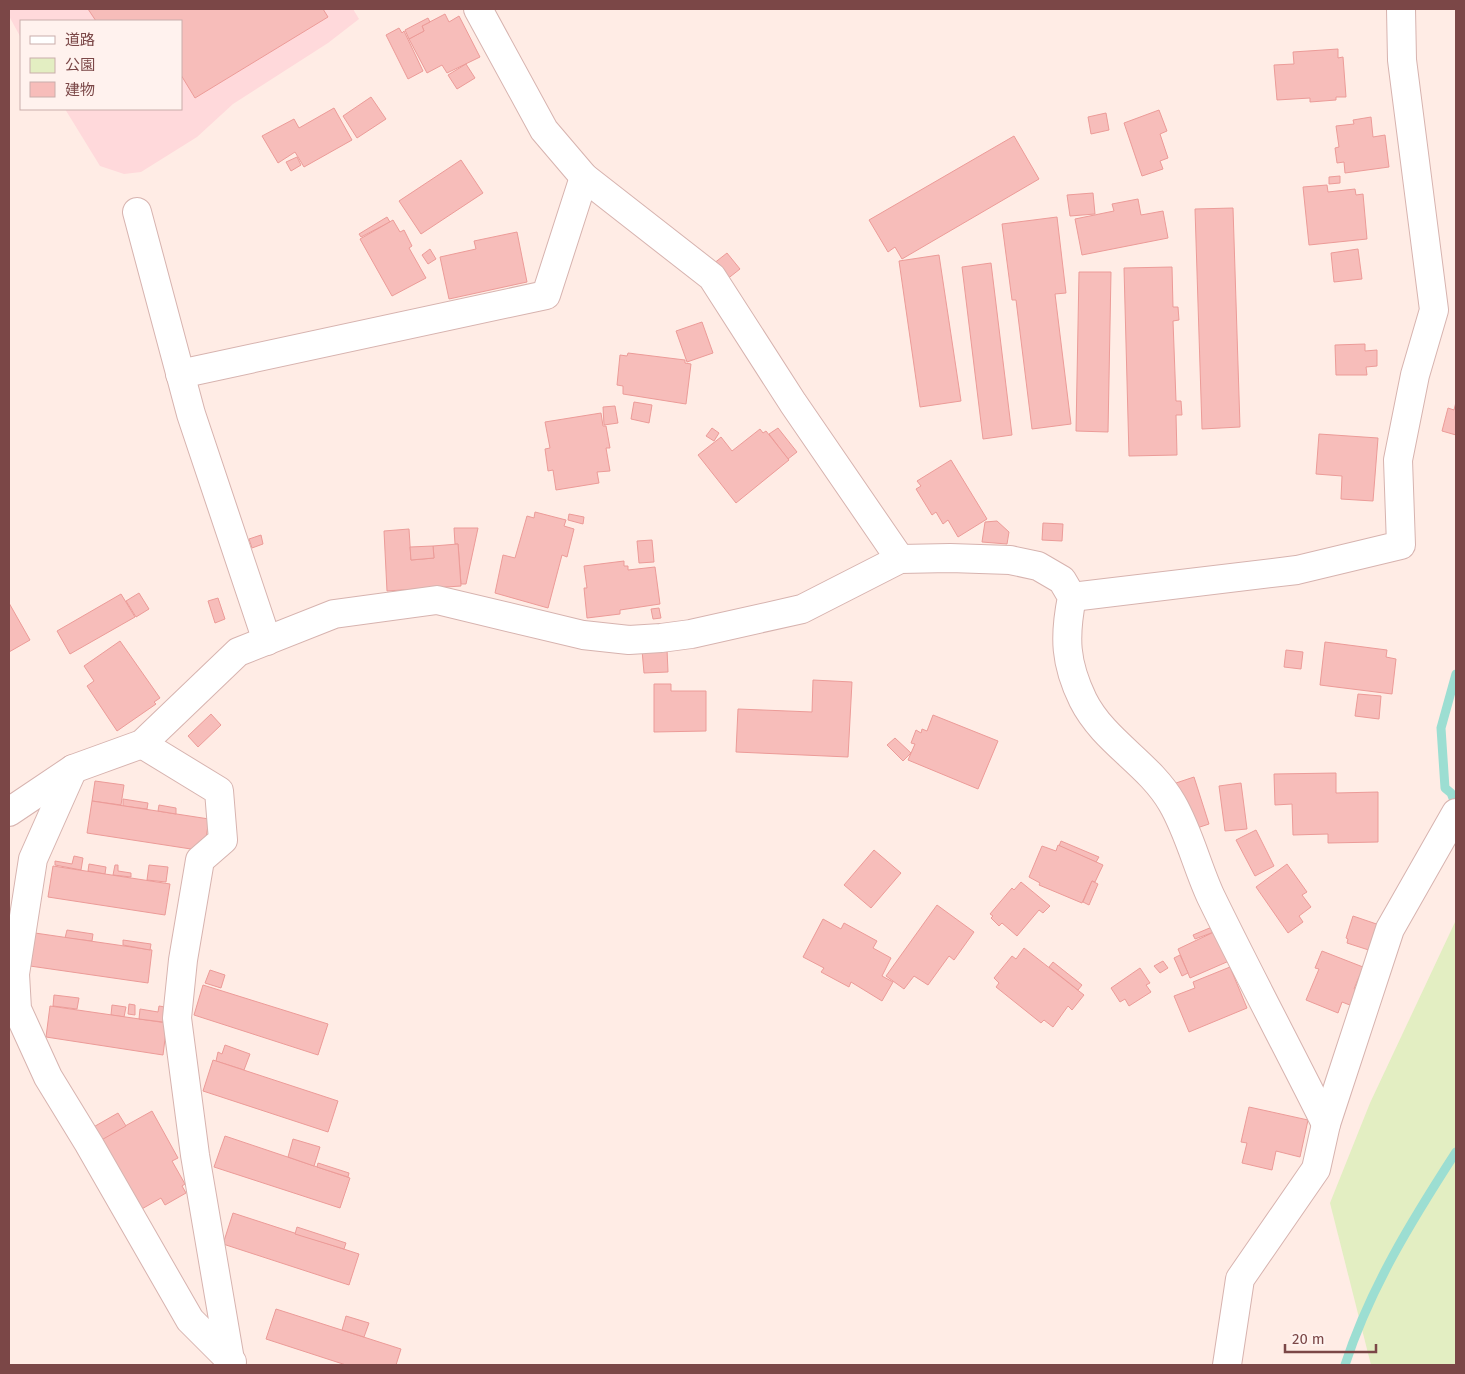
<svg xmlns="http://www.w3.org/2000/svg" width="1465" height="1374" viewBox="0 0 1465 1374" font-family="'Fira Sans','Noto Sans JP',sans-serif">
	<rect width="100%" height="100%" fill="#ffece5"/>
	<polygon fill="#ffd9db" points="9,9 353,9 359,19 328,43 233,104 197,137 141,172 124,174 100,166 65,109 181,109 181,21 21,21 21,38 9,16"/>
	<polygon fill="#e3eec2" points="1456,920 1456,1365 1371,1365 1330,1203 1370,1103"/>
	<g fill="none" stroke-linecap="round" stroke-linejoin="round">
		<g stroke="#9cded2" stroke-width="9">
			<polyline points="1456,674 1441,728 1445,788 1451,793 1456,806"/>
			<path d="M1345 1365C1370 1288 1412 1220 1456 1152"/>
		</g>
	</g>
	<g fill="#f7bdba" stroke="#ec9b98">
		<polygon points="88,9 323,9 328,17 195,98 181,75 181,21 96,21"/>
		<polygon points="445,14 449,22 459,16 480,57 447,73 442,65 427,73 409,39 424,31 422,26"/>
		<polygon points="428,18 430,22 422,26 424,31 409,39 405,30"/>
		<polygon points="399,28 402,33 404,31 423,71 408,79 386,35"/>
		<polygon points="1338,49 1338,58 1343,57 1346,97 1336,97 1336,100 1310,102 1310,98 1277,100 1274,65 1294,64 1293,52"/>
		<polygon points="466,64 475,78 457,89 448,75"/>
		<polygon points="371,97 386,119 357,138 343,116"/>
		<polygon points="334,108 352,140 304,167 295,152 278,163 262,136 294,119 299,128"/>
		<polygon points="1159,110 1167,131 1160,134 1168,158 1160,161 1163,169 1142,176 1124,123"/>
		<polygon points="1106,113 1109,130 1091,134 1088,117"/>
		<polygon points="1371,117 1373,137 1385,135 1389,167 1345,173 1344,162 1337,163 1335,148 1339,147 1336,126 1354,124 1353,120"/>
		<polygon points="1014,136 1039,179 902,259 895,247 888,252 869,220"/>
		<polygon points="297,157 301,165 291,171 286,162"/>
		<polygon points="461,160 483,193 421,234 399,201"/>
		<polygon points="1340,176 1340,183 1329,184 1329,177"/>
		<polygon points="1327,185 1328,192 1355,189 1356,195 1363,194 1367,239 1309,245 1303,187"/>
		<polygon points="1093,193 1095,214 1070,216 1067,195"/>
		<polygon points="1138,199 1141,215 1163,211 1168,238 1082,255 1075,219 1114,211 1112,204"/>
		<polygon points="1233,208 1240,427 1202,429 1195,209"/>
		<polygon points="387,217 390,222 361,237 359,234"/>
		<polygon points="1057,217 1066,293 1055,294 1071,424 1032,429 1016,300 1012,300 1002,224"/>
		<polygon points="393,220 400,232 404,230 412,246 409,248 426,278 392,296 360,239"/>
		<polygon points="517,232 527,282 449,299 440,257 476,249 474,241"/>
		<polygon points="430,249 436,259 428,264 422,255"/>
		<polygon points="1358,249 1362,279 1334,282 1331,253"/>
		<polygon points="727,253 740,269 726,280 713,264"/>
		<polygon points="939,255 961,401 920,407 899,261"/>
		<polygon points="991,263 1012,435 983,439 962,267"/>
		<polygon points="1172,267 1173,307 1178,307 1179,320 1173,321 1176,401 1181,401 1182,415 1176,415 1177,455 1129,456 1124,268"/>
		<polygon points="1079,272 1111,272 1108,432 1076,431"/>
		<polygon points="702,322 713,353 687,362 676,331"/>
		<polygon points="1365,344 1365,351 1377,350 1377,366 1366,367 1367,375 1336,375 1335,345"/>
		<polygon points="628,353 685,360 685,363 691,364 686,404 623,394 623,386 617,385 620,355 627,356"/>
		<polygon points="634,402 652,405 649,423 631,419"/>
		<polygon points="1456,402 1456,435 1442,431 1448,408 1454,410"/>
		<polygon points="615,406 618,423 604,425 603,407"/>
		<polygon points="601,413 603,426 606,426 610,448 606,448 610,471 597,472 599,483 556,490 553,470 548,471 545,449 550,448 545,422"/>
		<polygon points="712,428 719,433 714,441 706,436"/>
		<polygon points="778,428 797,452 788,459 769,434"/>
		<polygon points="760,429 763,433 766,431 789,460 736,503 698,455 721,437 732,451"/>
		<polygon points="1319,434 1378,438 1373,501 1341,499 1342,476 1316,474"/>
		<polygon points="951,460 987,519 958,537 948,520 943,524 936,512 932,515 916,489 921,486 917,481"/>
		<polygon points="535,512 566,520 564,526 574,529 567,557 562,555 548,608 495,593 503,555 515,558 527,516 534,518"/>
		<polygon points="569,514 584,517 583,524 568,520"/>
		<polygon points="997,521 1009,532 1007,544 982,542 985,522"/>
		<polygon points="1043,523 1063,524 1062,541 1042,540"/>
		<polygon points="454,528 478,528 466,584 461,584 458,544 455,544"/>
		<polygon points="409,529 411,560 434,558 433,546 458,544 461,586 387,591 384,531"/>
		<polygon points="261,535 263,544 252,548 249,539"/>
		<polygon points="652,540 654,562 639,563 637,541"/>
		<polygon points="433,546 434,558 411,560 410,547"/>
		<polygon points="624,561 624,566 628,566 628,570 655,567 660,604 620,610 620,614 587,618 584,588 587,588 584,566"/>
		<polygon points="139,593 149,609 136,617 126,601"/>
		<polygon points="121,594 135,617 70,654 57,631"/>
		<polygon points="218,598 225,619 215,623 208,601"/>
		<polygon points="9,603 30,640 9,652"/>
		<polygon points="659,608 661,618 653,619 651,609"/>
		<polygon points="120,641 160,698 154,702 156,704 117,731 87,686 94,681 84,666"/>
		<polygon points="1325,642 1387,650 1386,657 1396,659 1392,694 1320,685"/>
		<polygon points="667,649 668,672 644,673 642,650"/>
		<polygon points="1286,650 1303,652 1301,669 1284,667"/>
		<polygon points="813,680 852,682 848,757 736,752 738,709 812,712"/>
		<polygon points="654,684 671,684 671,691 706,691 706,731 654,732"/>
		<polygon points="1358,694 1381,696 1379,719 1355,716"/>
		<polygon points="211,714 221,725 198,747 188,736"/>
		<polygon points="933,715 998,741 978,789 908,760 915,744 911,743 916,730 921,733 922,729 927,731"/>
		<polygon points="895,738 911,753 903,761 887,745"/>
		<polygon points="1336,773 1336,793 1378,792 1378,842 1328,843 1328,834 1293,835 1292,804 1275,805 1274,774"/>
		<polygon points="1194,777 1209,824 1188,831 1173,784"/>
		<polygon points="95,781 124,785 121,805 92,801"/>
		<polygon points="1241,783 1247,829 1225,831 1219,786"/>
		<polygon points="123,799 148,803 147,809 123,806"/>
		<polygon points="92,801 209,819 204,851 87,833"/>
		<polygon points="159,805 176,808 176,814 158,811"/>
		<polygon points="1256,830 1274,866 1255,876 1236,840"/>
		<polygon points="1061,841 1099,857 1096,862 1059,846"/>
		<polygon points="1058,845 1103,865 1095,882 1092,881 1082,903 1039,885 1040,883 1029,877 1042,846 1056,851"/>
		<polygon points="874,850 901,873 871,908 844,885"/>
		<polygon points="74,856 83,858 81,870 55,865 55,861 72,864"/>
		<polygon points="89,864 106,867 105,874 88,871"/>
		<polygon points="1287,864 1307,892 1302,895 1311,907 1299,916 1303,922 1288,933 1256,887"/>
		<polygon points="115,865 118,865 118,871 131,873 131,877 113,875"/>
		<polygon points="149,865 168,867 166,882 147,880"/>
		<polygon points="53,866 170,884 165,915 48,897"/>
		<polygon points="1092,881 1098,884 1089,905 1083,902"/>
		<polygon points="1021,882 1050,906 1043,913 1039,910 1017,936 1002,923 999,926 991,918 993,916 990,914 1012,888 1014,890"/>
		<polygon points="937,905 974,932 954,960 949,956 928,985 914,976 904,989 886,976"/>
		<polygon points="1353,916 1397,931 1378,953 1347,943 1348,939 1346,938"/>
		<polygon points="823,919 841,929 844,923 877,941 873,948 891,958 882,976 893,982 882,1001 851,982 849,987 821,972 824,968 803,957"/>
		<polygon points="1212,927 1214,932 1195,939 1193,935"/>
		<polygon points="67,930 93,934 92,941 65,938"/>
		<polygon points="1216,931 1229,961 1190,978 1178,949"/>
		<polygon points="35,933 152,950 148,983 30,966"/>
		<polygon points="123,940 151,944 150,950 123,945"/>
		<polygon points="1024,948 1084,995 1072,1010 1068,1006 1053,1027 1044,1020 1041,1023 996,987 999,983 994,978 1012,956 1016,959"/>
		<polygon points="1322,951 1363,967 1354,989 1362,992 1355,1007 1342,1002 1338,1013 1306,1000 1319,969 1315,968"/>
		<polygon points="1180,955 1188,973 1182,976 1174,958"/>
		<polygon points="1163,961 1168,968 1160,973 1154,966"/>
		<polygon points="1053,962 1082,985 1078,990 1049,967"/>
		<polygon points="1230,967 1247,1008 1189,1032 1174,996 1195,988 1193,982"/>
		<polygon points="1140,968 1150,983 1146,985 1151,992 1129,1006 1125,999 1120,1002 1111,988"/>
		<polygon points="210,970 225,975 221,988 205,983"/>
		<polygon points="203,985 328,1024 318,1055 194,1015"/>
		<polygon points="54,995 79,998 77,1009 53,1006"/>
		<polygon points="129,1004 135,1005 135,1015 128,1014"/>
		<polygon points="112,1005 126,1007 124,1017 111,1015"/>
		<polygon points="50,1006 167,1023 163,1055 46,1037"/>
		<polygon points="159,1006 165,1007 163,1022 139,1019 140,1009 158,1012"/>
		<polygon points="225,1045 250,1054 244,1070 216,1061 218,1052 222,1054"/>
		<polygon points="213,1060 338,1101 328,1132 203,1091"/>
		<polygon points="1249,1107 1308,1120 1300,1157 1276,1151 1272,1170 1242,1163 1247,1143 1241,1142"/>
		<polygon points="152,1111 178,1158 172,1161 185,1184 182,1186 186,1193 165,1205 161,1198 140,1210 100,1140"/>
		<polygon points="118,1113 126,1126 98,1142 90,1129"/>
		<polygon points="225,1136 350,1178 340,1208 214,1167"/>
		<polygon points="293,1139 320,1147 314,1166 288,1157"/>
		<polygon points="318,1163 349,1173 348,1177 317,1167"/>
		<polygon points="233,1213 359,1254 349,1285 223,1244"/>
		<polygon points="297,1227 346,1243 344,1249 295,1234"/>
		<polygon points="276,1309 401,1349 396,1365 346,1365 266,1339"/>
		<polygon points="346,1316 369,1323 364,1337 342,1330"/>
	</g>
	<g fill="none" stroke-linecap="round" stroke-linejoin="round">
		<g stroke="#d7b3af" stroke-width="30">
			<g id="minor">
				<polyline points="478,9 544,130 584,177 712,277 793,403 900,559"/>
				<polyline points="137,212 191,414 267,641"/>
				<polyline points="180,374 546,295 584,177"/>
				<polyline points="1072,597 1297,570 1401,545 1398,460 1415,375 1434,310 1402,60 1401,9"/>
				<polyline points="142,744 219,791 223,840 200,860 183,960 177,1018 195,1155 230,1360"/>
				<polyline points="73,769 33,859 15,974 17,1009 48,1077 89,1144 190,1320 232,1362"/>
				<path d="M9 812 73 769 142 744 238 652 334 614 437 600 583 635 629 640 661 638 691 634 802 609 900 559 950 558 1010 560 1038 566 1062 580 1072 597C1064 637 1065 663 1083 700 1104 742 1149 763 1172 803 1189 832 1197 867 1211 897 1248 973 1288 1048 1326 1124"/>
				<polyline points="1227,1365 1240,1279 1316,1169 1326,1124 1390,929 1456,813"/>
			</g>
		</g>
		<use href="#minor" stroke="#fff" stroke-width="28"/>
	</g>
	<rect width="1465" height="1374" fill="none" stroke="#7b4747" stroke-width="20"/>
	<rect x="20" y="20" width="162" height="90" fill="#fff2ee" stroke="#caaeab"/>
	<rect x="30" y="36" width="25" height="8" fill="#ffffff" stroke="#caaeab"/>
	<text x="65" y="45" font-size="15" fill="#7b4747">道路</text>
	<rect x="30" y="58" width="25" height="15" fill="#e3eec2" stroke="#caaeab"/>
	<text x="65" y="70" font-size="15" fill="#7b4747">公園</text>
	<rect x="30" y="82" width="25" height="15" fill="#f7bdba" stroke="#caaeab"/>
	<text x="65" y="95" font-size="15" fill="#7b4747">建物</text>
	<path d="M1285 1344v8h91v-8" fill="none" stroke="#7b4747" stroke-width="2.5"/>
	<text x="1292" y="1344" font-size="15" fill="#7b4747" stroke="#fff2ee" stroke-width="4" paint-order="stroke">20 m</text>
</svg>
